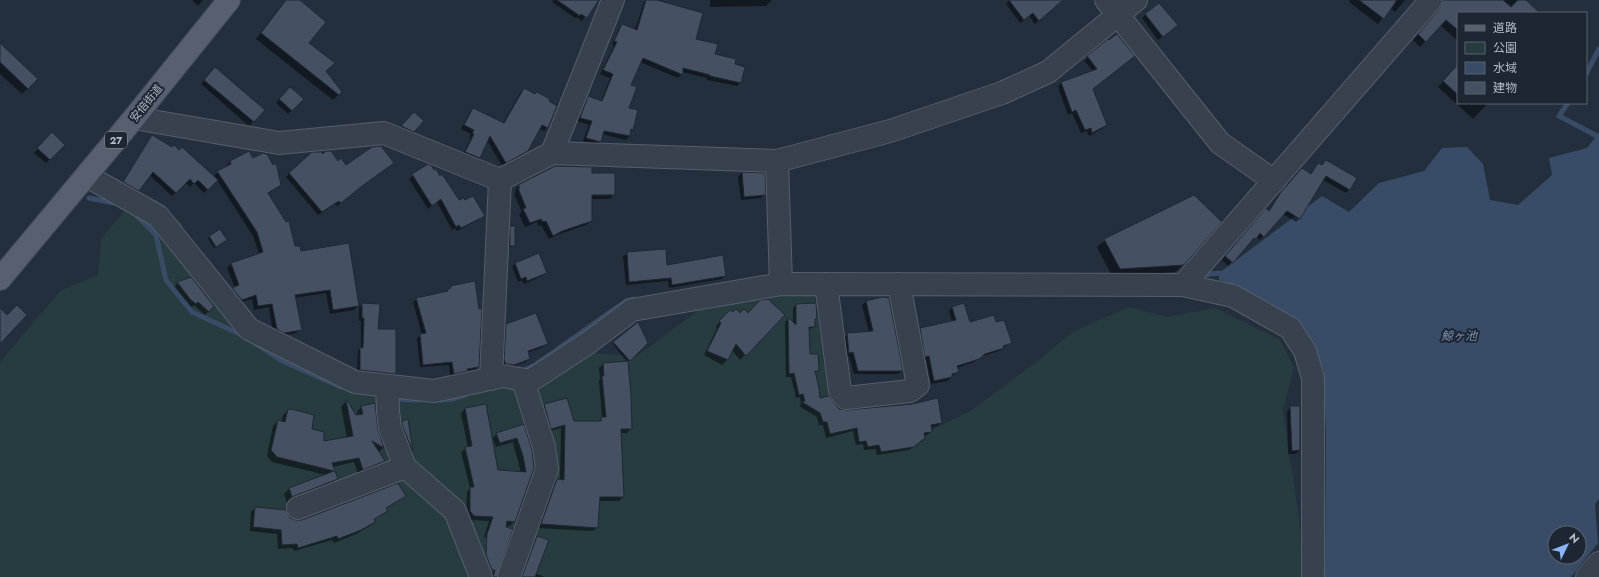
<svg xmlns="http://www.w3.org/2000/svg" width="1599" height="577" viewBox="0 0 1599 577" font-family="Jost,'Noto Sans JP',sans-serif">
	<rect width="100%" height="100%" fill="#242f3e"/>
	<polygon fill="#263c3f" points="133,200 157,200 182,224 194,268 261,340 328,384 406,404 502,384 578,352 637,356 726,290 814,293 824,363 836,411 910,441 972,410 1040,359 1074,331 1130,307 1167,317 1215,308 1279,339 1294,367 1283,410 1299,518 1303,577 0,577 0,362 60,291 98,275 101,239"/>
	<path fill="#394c67" fill-rule="evenodd" d="M1599 133V499L1595 504 1598 543 1571 577H1325L1326 437 1324 371 1308 333 1270 306 1238 286 1219 280V273L1322 196 1349 212 1379 183 1424 171 1442 148 1467 147 1483 164 1490 200 1518 205 1552 175 1549 158 1587 148ZM1555 533H1579V557H1555Z"/>
	<g fill="#0007">
		<polygon points="192,0 203,0 198,6"/>
		<polygon points="286,0 298,0 307,43 341,92 333,100 256,39"/>
		<polygon points="553,0 595,0 582,21 577,17 575,18 552,2"/>
		<polygon points="646,0 653,0 695,40 714,55 734,65 740,83 737,86 707,80 707,78 682,72 682,74 678,78 640,62 630,85 628,109 633,129 630,132 629,136 626,140 602,134 600,142 596,145 583,141 589,125 577,121 585,101 588,97 601,101 610,78 600,74 614,46 612,45 619,28 622,25 635,30 644,2"/>
		<polygon points="710,0 772,0 766,6 710,7"/>
		<polygon points="1010,0 1050,0 1052,9 1035,24 1029,16 1020,23 1006,4"/>
		<polygon points="1350,0 1405,0 1395,12 1390,8 1378,24 1349,2"/>
		<polygon points="1442,0 1524,0 1539,13 1458,13 1458,41 1440,25 1420,47 1413,40 1435,15 1438,9 1438,4"/>
		<polygon points="1146,14 1173,28 1158,40 1142,18"/>
		<polygon points="0,45 36,79 22,94 0,74"/>
		<polygon points="1088,57 1130,60 1092,89 1106,125 1102,129 1089,136 1087,131 1081,133 1072,113 1068,115 1058,87 1061,83 1093,71 1084,61"/>
		<polygon points="1458,64 1458,103 1488,103 1473,119 1438,87"/>
		<polygon points="211,72 263,110 249,126 201,84"/>
		<polygon points="290,88 302,99 288,114 276,103"/>
		<polygon points="524,89 535,95 547,127 544,131 539,129 527,151 523,155 502,166 487,140 479,158 475,161 462,156 471,138 469,137 471,134 461,129 470,112 473,109 503,123 520,93"/>
		<polygon points="414,114 422,121 412,133 401,128"/>
		<polygon points="52,134 64,145 46,163 34,153"/>
		<polygon points="153,136 213,177 218,172 227,167 226,166 230,162 253,160 280,185 268,194 294,248 301,252 358,306 354,310 330,314 326,293 294,298 300,329 296,333 280,336 273,333 269,307 254,310 252,299 237,303 228,292 235,288 227,268 231,264 259,254 253,236 217,180 204,193 194,183 190,187 185,182 172,196 149,175 135,194 120,186"/>
		<polygon points="323,155 357,189 337,206 335,204 318,215 286,177 289,173"/>
		<polygon points="1326,161 1349,189 1346,193 1323,180 1299,219 1296,222 1283,214 1260,240 1256,237 1251,242 1250,241 1228,266 1222,260 1263,213 1268,211 1277,197 1298,173 1310,174 1318,164 1321,166"/>
		<polygon points="428,165 440,177 459,202 484,215 480,219 457,231 455,228 452,230 437,202 428,209 409,179"/>
		<polygon points="742,173 764,174 765,194 761,198 741,200 738,177"/>
		<polygon points="591,174 614,194 610,199 591,199 591,221 586,225 557,235 549,239 541,225 538,226 537,222 525,227 519,214 522,212 514,194 516,192 515,190 519,185"/>
		<polygon points="511,227 514,245 513,247 508,247 509,229"/>
		<polygon points="210,236 226,240 214,248 208,238"/>
		<polygon points="1105,240 1183,265 1175,272 1112,276 1097,247"/>
		<polygon points="627,253 666,266 725,275 722,279 669,288 668,281 626,285 623,257"/>
		<polygon points="515,263 546,273 542,276 524,284 522,280 518,282 512,267"/>
		<polygon points="178,283 213,306 205,315 194,305 192,307 186,303 174,287"/>
		<polygon points="451,287 478,367 475,370 466,371 463,374 450,377 449,365 420,367 417,338 422,335 413,302 417,299 445,293"/>
		<polygon points="887,298 902,371 898,374 854,374 849,356 845,356 844,338 848,334 869,332 862,305 866,302"/>
		<polygon points="363,304 377,330 395,374 392,377 357,373 358,351 361,348 361,321 359,321 359,307"/>
		<polygon points="796,305 816,318 814,320 814,327 808,330 809,355 818,370 815,373 819,399 838,410 941,423 937,426 930,428 931,432 927,435 924,436 924,438 921,442 909,450 877,455 876,449 864,450 863,444 856,445 853,431 826,438 823,425 819,425 817,417 799,406 801,404 800,397 796,398 791,377 786,377 785,322 788,319 793,323 793,308"/>
		<polygon points="952,307 970,323 1010,343 999,351 980,357 974,362 957,368 957,372 947,381 931,384 926,359 922,360 917,332 920,329 952,322 949,311"/>
		<polygon points="730,311 733,314 784,315 740,360 732,350 727,360 722,365 704,355 717,328 716,326"/>
		<polygon points="507,325 547,343 543,347 527,353 529,359 526,362 509,368 502,367 503,329"/>
		<polygon points="614,343 647,343 627,362 613,344"/>
		<polygon points="603,364 631,429 627,433 620,433 623,497 619,501 599,501 597,527 593,531 538,528 553,484 557,480 560,480 561,428 547,432 540,409 544,405 567,399 573,422 597,422 602,418 599,381 600,379 599,368"/>
		<polygon points="347,401 358,420 357,412 362,406 377,430 383,448 378,453 383,461 378,466 358,474 354,462 332,467 337,479 331,484 287,502 284,494 289,489 326,475 272,462 267,456 273,426 278,421 281,422 283,415 288,410 311,429 323,442 347,438 341,406"/>
		<polygon points="1291,407 1300,450 1296,454 1288,454 1287,411"/>
		<polygon points="465,409 498,471 521,473 513,442 496,447 493,439 492,439 497,434 523,425 533,468 514,521 510,526 505,526 499,541 484,537 489,521 470,520 466,516 467,492 470,488 461,452 468,448 461,413"/>
		<polygon points="407,421 412,452 411,453 401,427 401,423"/>
		<polygon points="404,496 386,509 386,510 373,520 374,522 370,526 356,534 334,543 332,540 294,551 292,548 278,549 277,534 250,531 251,512 256,508 296,521"/>
		<polygon points="499,561 495,577 491,577 495,565"/>
		<polygon points="525,570 545,577 520,577"/>
	</g>
	<g fill="none" stroke-linecap="round" stroke-linejoin="round">
		<g stroke="#394c67" stroke-width="5">
			<polyline points="1586,74 1599,49"/>
			<polyline points="1568,103 1559,116 1597,136"/>
			<polyline points="89,198 119,204"/>
			<polyline points="135,214 156,235 166,280 192,312 242,335"/>
			<polyline points="1202,275 1219,273"/>
			<polyline points="256,344 282,361 341,387"/>
			<polyline points="520,372 535,365 626,301 634,299"/>
			<polyline points="392,398 404,400 421,400"/>
			<polyline points="441,400 452,399 465,395"/>
		</g>
	</g>
	<g fill="#455162" stroke="#1f2835">
		<polygon points="286,0 300,0 326,22 309,43 335,63 326,71 342,92 339,95 261,33"/>
		<polygon points="557,0 599,0 587,18 581,14 580,16"/>
		<polygon points="646,0 657,0 703,13 696,39 718,44 715,54 736,59 735,64 745,67 741,83 710,76 710,75 683,68 683,75 643,58 631,85 637,87 629,108 638,110 633,130 631,129 630,136 604,131 601,142 586,138 592,121 580,118 588,96 602,101 613,74 603,70 617,42 614,41 622,24 637,30"/>
		<polygon points="1009,0 1063,0 1039,21 1033,13 1024,20"/>
		<polygon points="1359,0 1397,0 1384,19"/>
		<polygon points="1443,0 1503,0 1511,7 1518,0 1526,0 1540,13 1458,13 1458,30 1446,20 1426,42 1418,34 1440,8"/>
		<polygon points="1159,3 1178,25 1163,37 1145,14"/>
		<polygon points="1117,34 1135,56 1093,89 1107,125 1092,133 1091,128 1085,130 1076,110 1072,112 1061,82 1097,69 1087,56 1108,39 1109,40"/>
		<polygon points="0,43 38,79 28,89 0,62"/>
		<polygon points="1458,64 1458,95 1443,81"/>
		<polygon points="215,67 265,110 254,122 204,80"/>
		<polygon points="290,87 304,99 292,111 279,99"/>
		<polygon points="524,88 535,94 537,92 550,99 549,101 557,106 548,128 542,125 528,151 506,163 490,136 480,158 465,152 474,134 472,133 474,130 464,125 473,108 504,123"/>
		<polygon points="414,112 424,121 414,132 401,126"/>
		<polygon points="52,132 65,145 50,160 37,148"/>
		<polygon points="152,135 172,147 174,145 179,150 182,147 218,180 208,190 198,180 194,184 190,179 176,193 153,172 139,191 123,182"/>
		<polygon points="381,146 394,163 362,186 341,203 339,201 322,212 289,173 312,152 321,152 323,154 326,151 331,151 338,161 341,158 346,165 372,147"/>
		<polygon points="249,151 253,158 263,153 267,154 273,165 276,163 281,185 268,193 286,222 289,221 295,246 300,246 301,251 349,243 359,306 333,310 330,290 295,295 302,330 284,333 277,329 272,304 258,306 256,295 242,300 232,288 239,285 231,263 263,252 257,232 217,171 231,164 230,161"/>
		<polygon points="1326,160 1357,178 1350,190 1326,176 1300,219 1287,211 1264,237 1260,233 1256,239 1254,238 1233,263 1225,256 1266,208 1269,211 1281,192 1302,168 1311,174 1318,163 1322,165"/>
		<polygon points="428,164 431,165 434,170 436,169 440,176 442,174 459,200 464,198 465,200 473,196 485,216 461,228 459,225 456,227 441,199 432,206 412,174"/>
		<polygon points="555,166 592,167 592,173 615,173 615,195 592,195 592,221 562,231 553,236 546,221 543,222 541,219 530,223 523,209 526,208 518,188 520,188 518,185"/>
		<polygon points="742,172 765,173 766,195 744,197"/>
		<polygon points="1194,195 1222,222 1184,265 1120,269 1104,239"/>
		<rect x="510" y="226" width="5" height="20"/>
		<polygon points="220,229 227,240 216,247 209,236"/>
		<polygon points="666,249 667,265 723,255 726,276 672,285 671,278 629,282 627,252"/>
		<polygon points="539,253 547,273 527,281 526,277 521,279 515,263"/>
		<polygon points="191,277 214,306 209,312 198,302 196,304 190,299 177,282"/>
		<polygon points="475,281 479,309 482,308 479,367 467,369 468,371 454,374 452,362 423,365 420,334 426,333 416,298 448,291 448,289 451,288 450,286"/>
		<polygon points="882,297 889,298 903,371 858,371 853,352 849,353 847,333 873,331 866,301"/>
		<polygon points="768,299 785,315 746,356 736,344 728,360 707,351 721,323 719,321 730,310 733,312 736,309 740,313 744,309 748,313 760,300"/>
		<polygon points="362,303 380,304 378,329 396,329 396,374 360,370 360,347 363,348 364,318 362,318"/>
		<polygon points="816,303 817,319 815,319 815,327 809,327 810,354 818,354 819,371 815,371 819,388 820,398 829,396 839,409 847,410 912,404 938,398 942,423 931,425 932,432 924,433 925,438 914,447 881,452 879,445 868,447 866,441 859,442 857,428 830,434 827,422 823,422 820,413 802,402 805,401 803,394 799,395 794,373 789,374 788,317 796,325 796,304"/>
		<polygon points="964,303 970,322 994,315 996,322 1004,320 1012,343 1003,346 1004,348 985,354 979,359 957,366 959,372 952,374 952,377 934,381 929,356 925,357 920,328 956,320 952,307"/>
		<polygon points="17,305 27,315 0,344 0,308 7,315"/>
		<polygon points="536,313 548,344 528,351 530,359 514,365 506,364 504,360 506,324"/>
		<polygon points="638,322 648,343 630,361 613,342"/>
		<polygon points="628,361 631,396 632,429 621,429 624,497 600,497 598,528 541,524 557,479 564,480 565,425 551,429 544,404 567,398 574,421 601,421 601,417 606,417 602,376 604,376 603,363"/>
		<polygon points="346,400 347,400 356,415 363,414 361,406 375,403 378,430 384,448 372,441 385,461 363,470 359,458 332,463 338,479 292,497 289,488 334,471 277,457 271,450 278,420 285,422 288,409 295,410 314,415 312,429 324,432 324,441 353,436"/>
		<polygon points="486,404 498,470 526,472 523,456 517,438 500,443 496,433 524,424 532,450 534,468 515,522 507,521 506,527 513,529 497,577 493,577 495,570 492,570 486,555 487,534 493,517 474,516 470,511 470,487 474,487 465,447 472,446 465,408"/>
		<polygon points="1290,406 1300,406 1300,450 1292,451"/>
		<polygon points="408,419 413,452 402,425 402,421"/>
		<polygon points="398,483 406,496 386,508 388,511 374,519 375,522 361,530 338,539 337,536 298,548 297,544 282,545 281,530 253,527 255,507 286,510 290,518 296,520 302,520"/>
		<polygon points="537,536 549,540 535,577 522,577"/>
	</g>
	<g fill="none" stroke-linecap="round" stroke-linejoin="round">
		<g stroke="#565f6c" stroke-width="24">
			<g id="minor">
				<polyline points="1106,0 1220,143 1274,181"/>
				<polyline points="134,118 279,143 384,133 500,180 552,153 777,161 890,131 1002,93 1048,72 1136,0"/>
				<polyline points="552,153 613,0"/>
				<polyline points="777,161 781,284"/>
				<polyline points="87,176 158,216 249,329 355,382 434,391 503,376 530,381 588,343 632,310 781,284 1183,285 1233,296 1290,328 1305,351 1313,378 1313,577"/>
				<polyline points="826,284 840,391 846,398 910,391 918,385 899,284"/>
				<polyline points="1183,285 1431,0"/>
				<polyline points="491,379 500,180"/>
				<polyline points="387,386 388,411 390,428 405,467 455,511 481,577"/>
				<polyline points="298,508 405,467"/>
				<polyline points="509,577 547,469 544,447 523,380"/>
				<polyline points="1587,577 1599,563"/>
			</g>
		</g>
		<g stroke="#414a57" stroke-width="24">
			<polyline id="major" points="0,279 134,118 229,0"/>
		</g>
		<use href="#minor" stroke="#38414e" stroke-width="22"/>
		<use href="#major" stroke="#56606e" stroke-width="22"/>
	</g>
	<g text-anchor="middle" dominant-baseline="central" stroke-width="4" stroke-linejoin="round" paint-order="stroke">
		<rect fill="#1d2633" stroke="#878f9c" stroke-width="1" x="105" y="132" width="22" height="16" rx="3"/>
		<g font-size="10" font-weight="bold" fill="#b4bcc9">
			<text x="116" y="140">27</text>
		</g>
		<g font-size="11" fill="#b4bcc9" stroke="#1d2633">
			<text transform="translate(146 103) rotate(-51)">安倍街道</text>
		</g>
		<g font-size="12" font-style="italic" fill="#7c92b1" stroke="#1d2633">
			<text x="1459" y="336">鯨ヶ池</text>
		</g>
	</g>
	<rect x="1457" y="12" width="130" height="92" fill="#1d2633" stroke="#59626f"/>
	<rect x="1465" y="25" width="20" height="6" fill="#56606e" stroke="#59626f"/>
	<text x="1493" y="32" font-size="12" fill="#b4bcc9">道路</text>
	<rect x="1465" y="42" width="20" height="12" fill="#263c3f" stroke="#59626f"/>
	<text x="1493" y="52" font-size="12" fill="#b4bcc9">公園</text>
	<rect x="1465" y="62" width="20" height="12" fill="#394c67" stroke="#59626f"/>
	<text x="1493" y="72" font-size="12" fill="#b4bcc9">水域</text>
	<rect x="1465" y="82" width="20" height="12" fill="#455162" stroke="#59626f"/>
	<text x="1493" y="92" font-size="12" fill="#b4bcc9">建物</text>
	<g transform="translate(1567 545) rotate(47)"><circle r="19" fill="#1d2633" stroke="#59626f"/>
	<path d="M0-3L7 15L0 10L-7 15Z" fill="#8ab4f8"/>
	<text y="-6" font-size="11" font-weight="bold" text-anchor="middle" fill="#b4bcc9">N</text>
	</g>
</svg>
